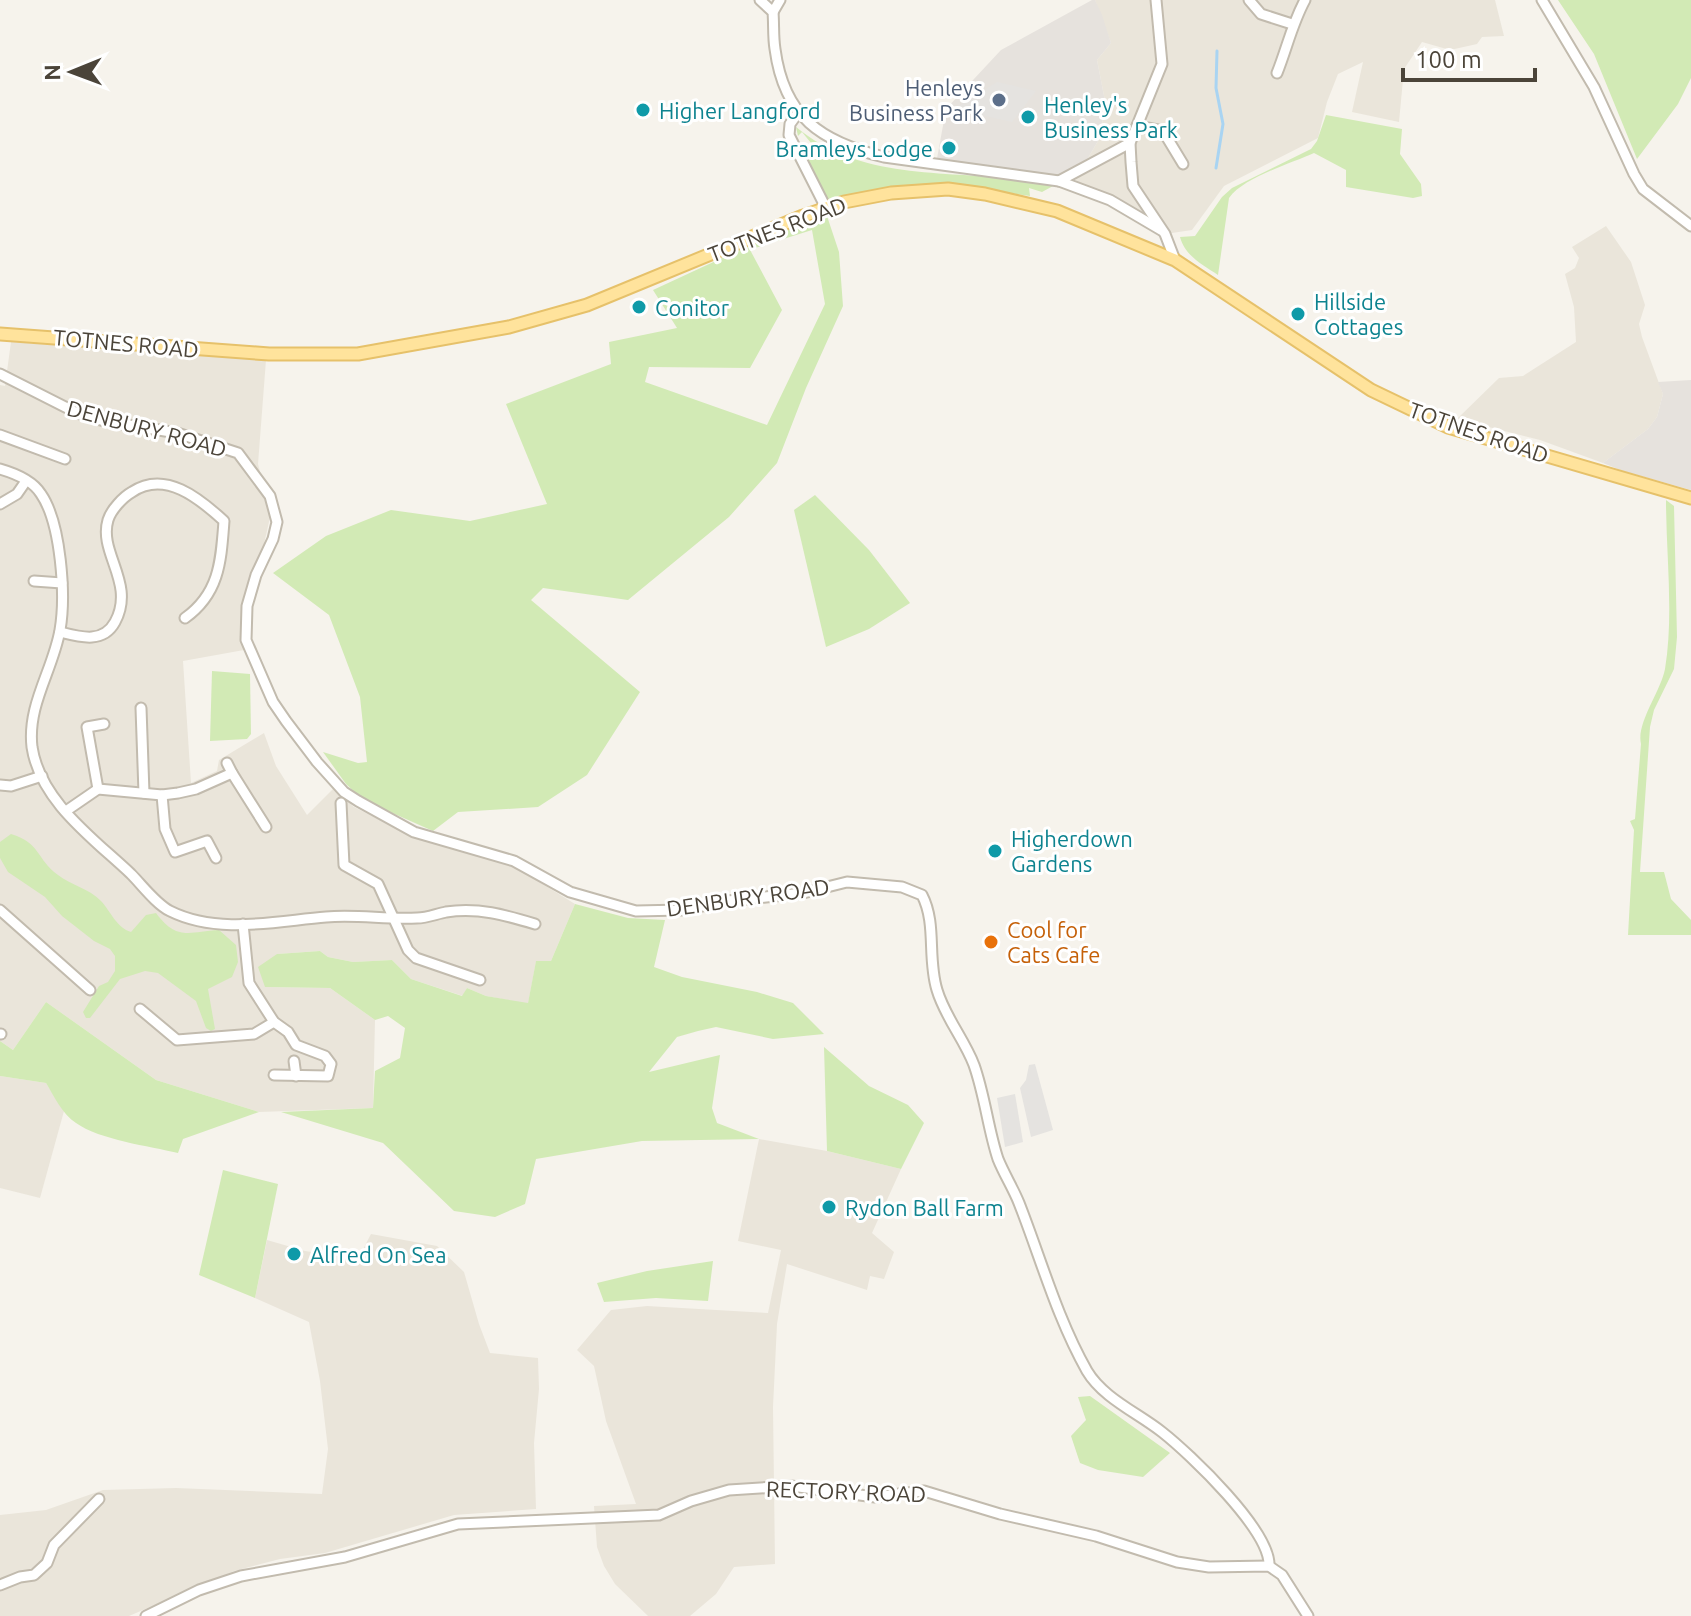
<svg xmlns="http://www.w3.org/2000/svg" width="1691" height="1616" viewBox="0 0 1691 1616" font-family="Ubuntu,sans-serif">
	<rect width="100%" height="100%" fill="#f6f3ec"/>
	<g fill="#eae5da">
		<polygon points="1095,0 1495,0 1504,36 1482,37 1477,44 1450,50 1422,42 1404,69 1399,122 1352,112 1363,62 1338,74 1327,102 1318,138 1224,186 1192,230 1165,234 1075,180 1098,141 1106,106 1097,60 1111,43"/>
		<polygon points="1606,226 1631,262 1645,305 1639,324 1642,337 1663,394 1657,417 1648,429 1603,463 1540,440 1457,419 1499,378 1523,376 1576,342 1574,307 1565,274 1575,268 1579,258 1572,247"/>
		<polygon points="11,342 266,360 258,464 271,513 264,544 246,591 241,638 244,650 183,661 191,783 217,771 219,760 264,733 276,766 307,815 333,789 354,807 414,837 512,865 575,904 551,961 536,962 528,1004 486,996 467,988 463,996 411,979 392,960 353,962 328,957 320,951 277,954 265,987 330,988 375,1020 373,1108 259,1112 156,1080 46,1002 13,1050 0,1041 0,385 5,386"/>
		<polygon points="0,1076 46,1083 64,1111 40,1198 0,1188"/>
		<polygon points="759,1139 827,1151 901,1169 872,1233 894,1252 884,1279 870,1276 867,1290 787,1264 777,1324 773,1407 775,1564 734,1567 716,1594 690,1616 648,1616 615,1584 604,1566 597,1547 594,1506 636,1504 606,1421 594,1366 577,1350 611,1310 647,1306 768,1313 781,1250 738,1241"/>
		<polygon points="371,1234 437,1246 464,1272 479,1324 490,1353 538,1358 539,1389 534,1443 536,1509 454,1515 325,1553 280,1559 234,1571 129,1616 0,1616 0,1515 46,1510 103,1490 176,1488 322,1494 328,1449 320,1381 309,1322 255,1298 267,1240 305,1251 358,1259"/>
	</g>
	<g fill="#e6e2dd">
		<polygon points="1092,0 1095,0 1102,15 1111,43 1097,60 1106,106 1098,141 1075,180 1059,181 936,164 946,109 1001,50"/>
		<polygon points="1691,380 1691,490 1623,471 1603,463 1648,429 1657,417 1663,394 1658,382"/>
	</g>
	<g fill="#d2eab5">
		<polygon points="1558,0 1691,0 1691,78 1678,104 1637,159 1594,54"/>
		<path d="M1326 115 1402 129 1400 154 1421 184 1422 196 1413 198 1346 187V170L1314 153C1290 164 1244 177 1229 198L1218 275C1203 265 1185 256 1180 237L1195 236 1222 197 1232 188 1311 149 1317 141Z"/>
		<path d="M796 127C871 189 967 165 1053 186L1042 192 1029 188 1030 196 982 189H901L871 190 826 202 815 180 805 148 811 143 802 132 798 136Z"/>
		<polygon points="825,210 839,252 843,306 806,388 777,463 729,517 628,600 543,588 531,600 640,692 587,775 538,807 458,812 433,831 363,800 346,784 323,752 358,763 367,762 360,697 329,615 273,573 326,536 391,510 470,521 547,504 506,404 611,364 609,342 677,328 653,290 748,246 782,310 750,368 649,367 645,382 767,425 825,304 812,230 752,249 749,244 751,240"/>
		<polygon points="815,495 869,550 910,603 869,629 826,647 794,510"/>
		<path d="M1666 500 1674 506 1677 637 1674 669 1654 710 1650 727 1640 872H1664L1671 899 1691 920V935H1628L1634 830 1630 821 1635 819 1641 744C1636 723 1661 691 1665 669 1674 614 1666 555 1666 500Z"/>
		<polygon points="212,671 250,674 251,734 247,739 210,741"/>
		<path d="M11 834C41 843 36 859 58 875 71 885 88 888 101 901 111 912 117 928 131 932L146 915 156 913C177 941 188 932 219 930L236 945 238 962 232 977 208 989 215 1029 211 1031 206 1028 196 1001 158 973 145 971 120 979 90 1018H86L83 1012 99 986 108 982 115 971V956L110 949 94 941 62 916 45 897 8 872 0 858V842Z"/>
		<polygon points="575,904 628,918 665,920 654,967 682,977 757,992 793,1003 824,1034 773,1039 716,1027 698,1031 677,1037 649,1072 720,1055 712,1108 717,1123 759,1139 642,1141 536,1159 525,1204 495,1217 454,1211 383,1143 281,1112 373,1108 375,1071 400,1058 405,1028 388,1016 375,1020 330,988 265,987 258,967 277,954 320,951 328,957 353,962 392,960 411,979 462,996 467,988 486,996 528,1003 536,961 551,961"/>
		<path d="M46 1002 156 1080 259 1112 183 1139 178 1153C149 1146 100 1140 76 1123 62 1114 54 1096 46 1083L0 1076V1041L13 1050Z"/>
		<polygon points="824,1047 869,1086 908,1105 924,1123 901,1169 827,1151"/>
		<polygon points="223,1170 278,1184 255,1298 199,1275"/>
		<polygon points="713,1261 708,1301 656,1298 604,1302 597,1283 647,1271"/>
		<polygon points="1090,1396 1170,1453 1143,1477 1098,1470 1080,1463 1071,1436 1086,1420 1078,1397"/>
	</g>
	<g fill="#e5e3e0">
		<polygon points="997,82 1036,91 1012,122 954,109"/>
		<polygon points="1035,1064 1053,1130 1031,1137 1020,1088 1026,1080 1029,1065"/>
		<polygon points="1015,1094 1023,1142 1005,1147 997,1098"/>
	</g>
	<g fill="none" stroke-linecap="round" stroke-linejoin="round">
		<polyline stroke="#a9d4f2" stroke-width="3" points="1216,168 1223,124 1216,88 1217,51"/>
		<g stroke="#c2bbae" stroke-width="13">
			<g id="minor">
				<path d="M760 0 773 12C774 24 773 37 775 49 784 117 821 142 884 157L1059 181 1110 200 1161 230"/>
				<polyline points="1156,0 1162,64 1130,143 1131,162 1133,186 1165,234 1175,260"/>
				<polyline points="1249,0 1261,14 1292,24"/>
				<polyline points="1542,0 1594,87 1634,174 1643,189 1691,226"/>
				<polyline points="773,12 780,0"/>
				<path d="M1277 73C1287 48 1292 24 1305 0"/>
				<polyline points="798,113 790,124 789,135 826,208"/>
				<polyline points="1137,126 1163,131 1183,164"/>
				<polyline points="1059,181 1130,143"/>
				<path d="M0 374 77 413 104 421 177 433 238 453 270 496 277 522 273 539 256 575 247 606 246 640 273 702 286 721 317 762 344 792 358 801 414 832 514 861 570 892 636 911 681 910 728 901 803 893 847 882 902 887 922 895C937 924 927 958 937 990 945 1017 964 1039 974 1065 985 1096 988 1129 998 1159 1004 1174 1013 1188 1019 1203 1041 1259 1057 1318 1087 1371 1103 1398 1138 1413 1162 1432 1190 1454 1271 1531 1269 1566"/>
				<polyline points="0,435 65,459"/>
				<path d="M0 469C14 473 33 481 41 494 61 523 66 595 60 630 53 670 27 705 32 747 40 801 94 839 131 874 142 885 156 904 170 911 218 935 276 921 326 917 357 914 387 920 417 918 427 918 436 914 446 912 478 907 505 915 535 924"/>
				<polyline points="0,504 17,494 26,481"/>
				<polyline points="34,581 62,583"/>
				<path d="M60 632C80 637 103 644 115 622 136 583 98 553 108 520 111 510 123 497 132 492 165 470 199 498 224 521 221 560 220 593 185 618"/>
				<polyline points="141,708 144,793"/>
				<polyline points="232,773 266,827"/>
				<polyline points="0,785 11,786 42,776"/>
				<polyline points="98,789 87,727 104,724"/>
				<polyline points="162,795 165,829 175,852 207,841 216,858"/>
				<polyline points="341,803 344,865 378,884 408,950 416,958 480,980"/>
				<polyline points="66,811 98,789 162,795 178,793 196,789 232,773 227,763"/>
				<polyline points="0,910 90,990"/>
				<polyline points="243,924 249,983 274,1022 288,1032 296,1045 325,1056 331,1064 328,1076 274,1075"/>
				<polyline points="140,1009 177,1040 254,1034 274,1022"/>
				<polyline points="0,1034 1,1034"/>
				<polyline points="294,1061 296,1076"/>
				<polyline points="0,1585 20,1577 34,1575 47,1563 54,1545 99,1499"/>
				<polyline points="146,1616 199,1590 241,1576 345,1557 458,1524 659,1515 691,1501 729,1490 791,1486 875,1497 924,1491 1000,1514 1096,1536 1177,1562 1209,1567 1269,1566 1282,1575 1308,1616"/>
			</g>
		</g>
		<g stroke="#e6c16a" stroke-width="15">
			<polyline id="major" points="0,334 269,354 358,354 509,327 587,305 803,216 844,202 891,193 948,189 985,194 1057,211 1175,260 1371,390 1448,427 1691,498"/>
		</g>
		<use href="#minor" stroke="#fff" stroke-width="9"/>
		<use href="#major" stroke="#ffe39c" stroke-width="11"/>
	</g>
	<circle fill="#5c6f8a" stroke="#fff" stroke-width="3" cx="999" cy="100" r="8"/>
	<g fill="#0f9aa8" stroke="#fff" stroke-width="3">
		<circle cx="643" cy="110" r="8"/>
		<circle cx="1028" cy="117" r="8"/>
		<circle cx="949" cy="148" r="8"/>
		<circle cx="639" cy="307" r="8"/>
		<circle cx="1298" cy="314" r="8"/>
		<circle cx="995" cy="851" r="8"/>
		<circle cx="829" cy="1207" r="8"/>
		<circle cx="294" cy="1254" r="8"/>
	</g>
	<circle fill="#e8710a" stroke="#fff" stroke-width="3" cx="991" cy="942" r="8"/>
	<g text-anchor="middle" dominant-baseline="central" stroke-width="6" stroke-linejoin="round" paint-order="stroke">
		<g font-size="22" fill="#4e5e75" stroke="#fff" text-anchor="end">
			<text x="983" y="87">Henleys<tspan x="983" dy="25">Business Park</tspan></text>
		</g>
		<g font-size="22" fill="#0d838f" stroke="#fff" text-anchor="start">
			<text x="1044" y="104">Henley's<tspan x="1044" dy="25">Business Park</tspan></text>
			<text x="659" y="110">Higher Langford</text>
			<text x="933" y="148" text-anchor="end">Bramleys Lodge</text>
			<text x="1314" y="301">Hillside<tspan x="1314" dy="25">Cottages</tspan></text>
			<text x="655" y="307">Conitor</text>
			<text x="1011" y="838">Higherdown<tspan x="1011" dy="25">Gardens</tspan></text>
			<text x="845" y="1207">Rydon Ball Farm</text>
			<text x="310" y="1254">Alfred On Sea</text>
		</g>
		<g font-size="22" fill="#4b4439" stroke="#fff">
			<text transform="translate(777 229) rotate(-21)">TOTNES ROAD</text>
			<text transform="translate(126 343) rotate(5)">TOTNES ROAD</text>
			<text transform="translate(147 428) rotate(15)">DENBURY ROAD</text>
			<text transform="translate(1479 432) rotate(19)">TOTNES ROAD</text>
			<text transform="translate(748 897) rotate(-8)">DENBURY ROAD</text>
			<text transform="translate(846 1491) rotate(2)">RECTORY ROAD</text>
		</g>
		<g font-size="22" fill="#c56008" stroke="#fff" text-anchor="start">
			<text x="1007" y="929">Cool for<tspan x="1007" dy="25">Cats Cafe</tspan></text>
		</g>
	</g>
	<g transform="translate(72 72) rotate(269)" stroke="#ffffff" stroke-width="6" paint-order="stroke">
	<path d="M0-6L14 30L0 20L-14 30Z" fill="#4b4439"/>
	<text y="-12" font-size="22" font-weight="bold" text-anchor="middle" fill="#4b4439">N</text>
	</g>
	<path d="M1403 68v12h132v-12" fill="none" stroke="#4b4439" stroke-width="4"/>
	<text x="1415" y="68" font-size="24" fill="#4b4439" stroke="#ffffff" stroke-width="6" paint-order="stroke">100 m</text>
</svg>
